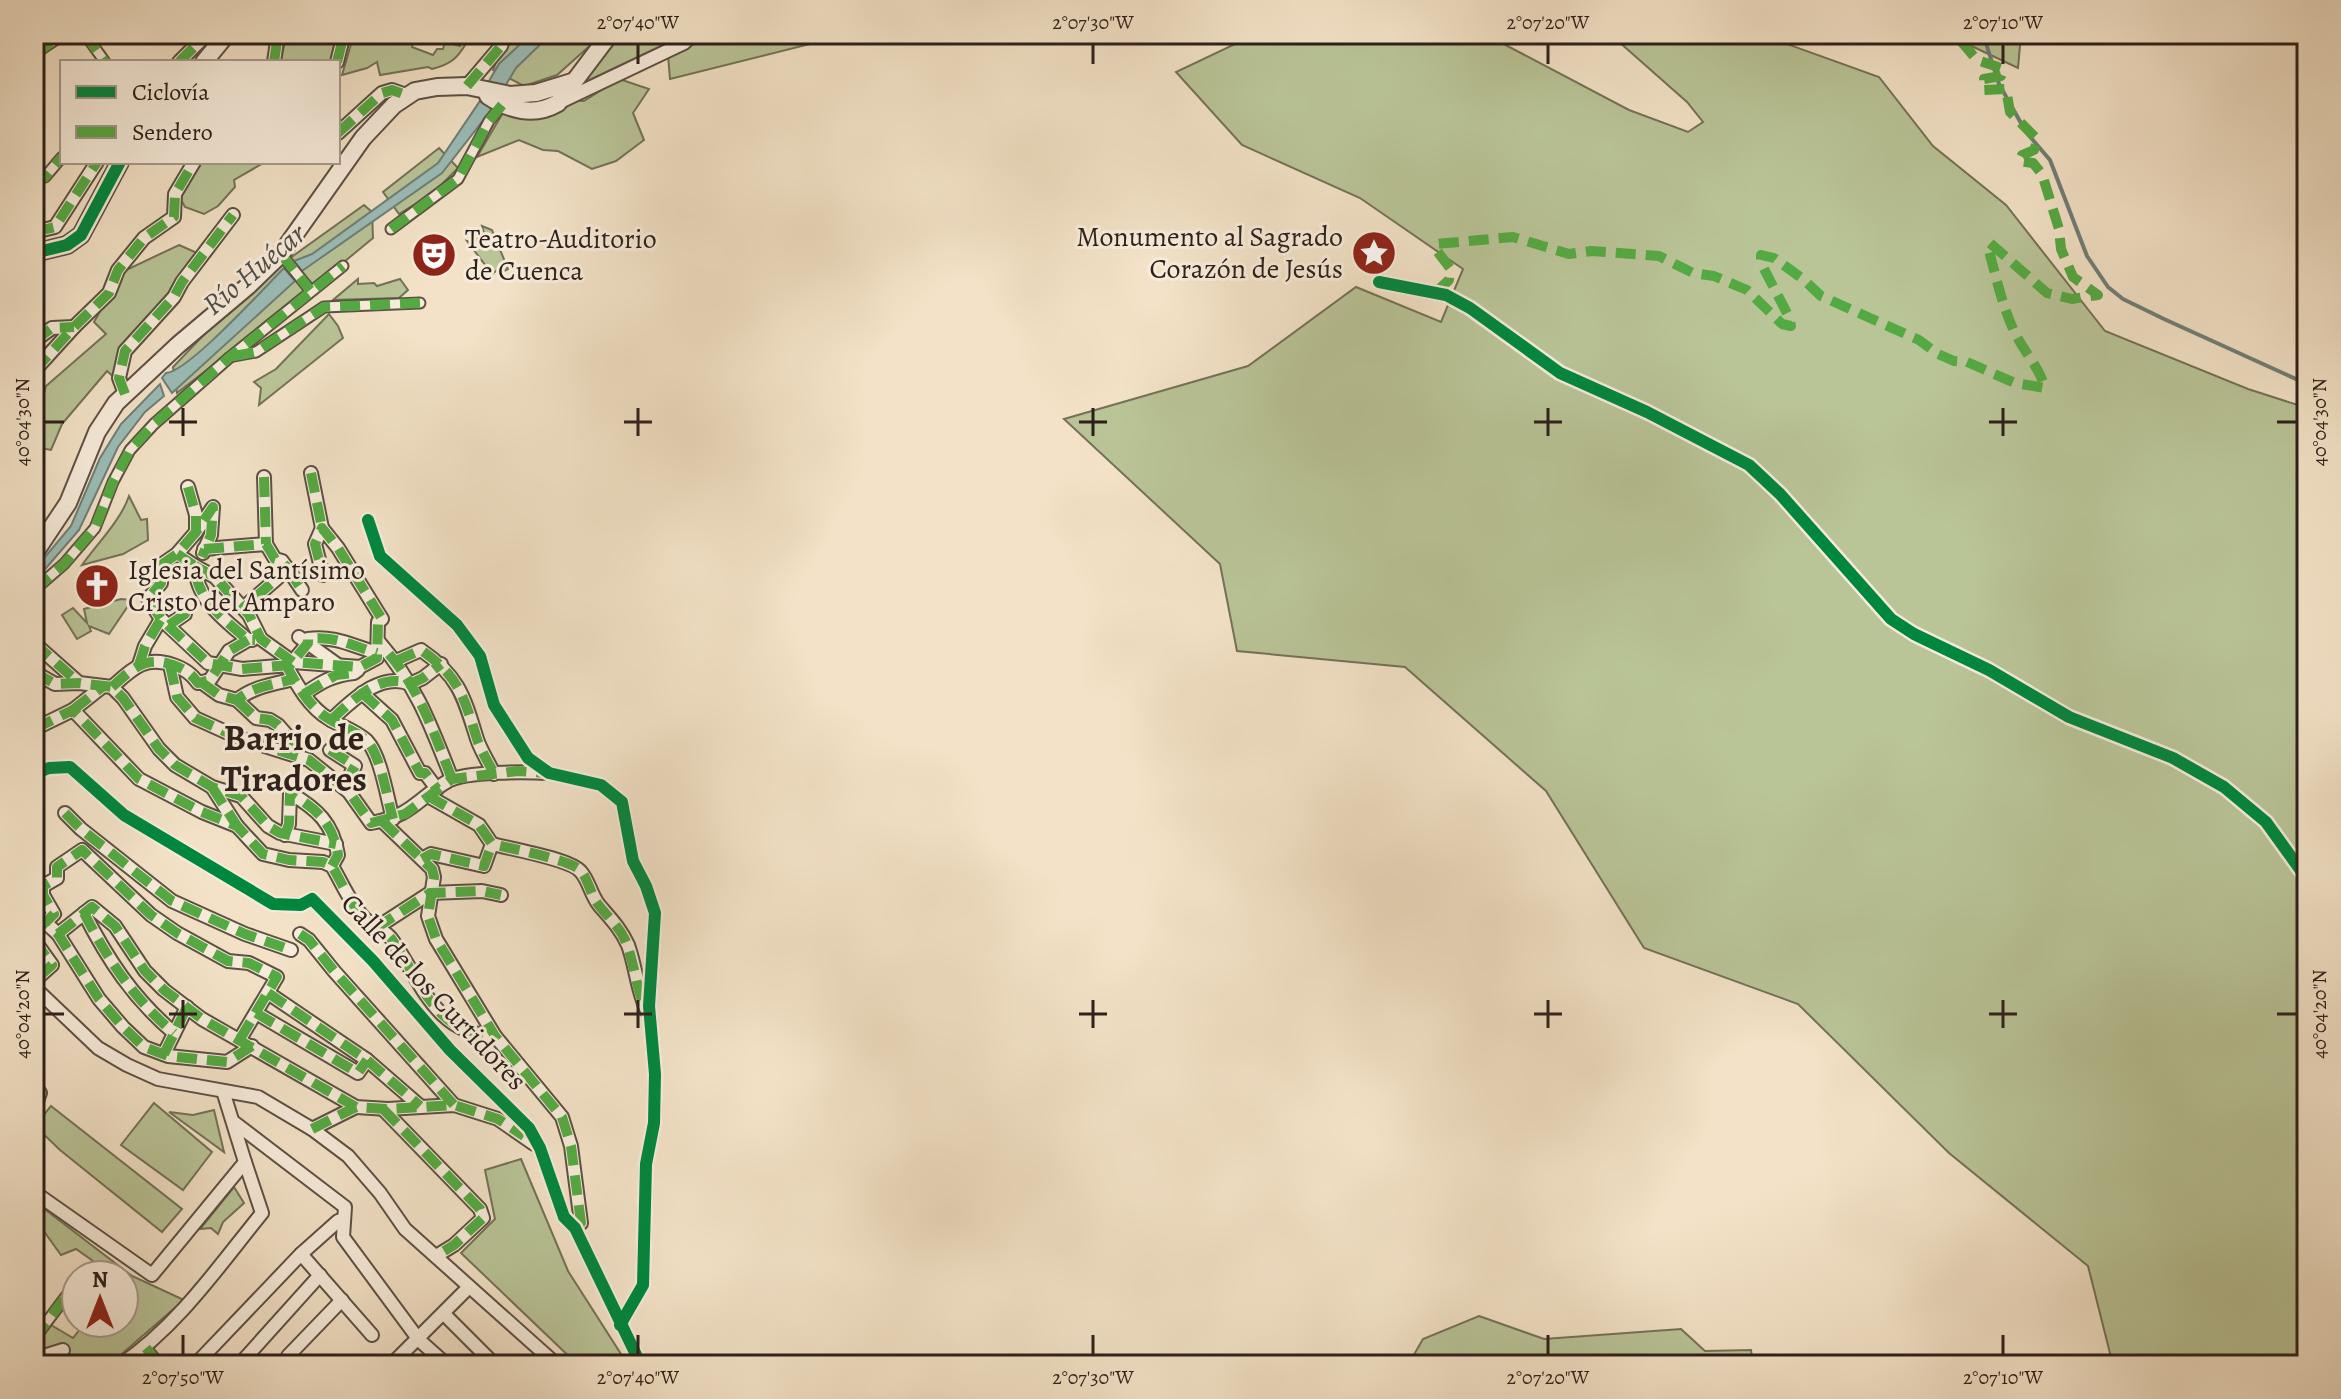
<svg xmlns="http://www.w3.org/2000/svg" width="2341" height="1399" viewBox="0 0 2341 1399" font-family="Alegreya,serif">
	<rect width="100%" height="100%" fill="#f3e2c7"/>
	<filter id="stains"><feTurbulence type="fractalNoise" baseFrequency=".0025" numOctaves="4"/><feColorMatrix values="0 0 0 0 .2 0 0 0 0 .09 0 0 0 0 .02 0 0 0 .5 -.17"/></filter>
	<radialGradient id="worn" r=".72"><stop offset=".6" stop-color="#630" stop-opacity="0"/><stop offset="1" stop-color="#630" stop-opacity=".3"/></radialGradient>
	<g fill="#b9c497" stroke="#737258" stroke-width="2">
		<polygon points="287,34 308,34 309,38 313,41 317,34 337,34 330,62 280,62"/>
		<path d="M354 34H386L413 41 412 47 433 55 437 49H443L445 42 460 46 462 41 467 42C457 59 451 64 432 69L428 67 380 75 377 62 367 68 342 75Z"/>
		<polygon points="507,34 603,34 557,75 524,86 493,70"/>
		<polygon points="635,34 823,34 822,41 670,79 667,43 581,84 621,35 634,36"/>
		<polygon points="1256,34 1480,34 1498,41 1629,110 1688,132 1703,122 1687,102 1610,34 1759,34 1879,77 1933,146 2006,205 2105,331 2248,389 2307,408 2307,1365 2113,1365 2088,1266 1949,1153 1798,1004 1644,948 1546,791 1405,667 1237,651 1220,564 1064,419 1248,366 1356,287 1441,322 1463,269 1360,198 1242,145 1176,72"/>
		<polygon points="1946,34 2021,34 2018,68"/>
		<polygon points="619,79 649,89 633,113 644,140 616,161 592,169 558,151 543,150 519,140 477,157 511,99 584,101"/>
		<polygon points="439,148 458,168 433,193 399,214 383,192"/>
		<polygon points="202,162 265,162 234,180 235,187 218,206 204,214 185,207 180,198"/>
		<polygon points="364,205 372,212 373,238 310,290 177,393 173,367 281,254 286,261"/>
		<polygon points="482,226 492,230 508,269 504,271 500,268 492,274 467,241 472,242 484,233"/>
		<polygon points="179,245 197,253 149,321 116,379 107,371 62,424 51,450 34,447 34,426 46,386 106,334 94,322 122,272"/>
		<polygon points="358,279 358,284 374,283 377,286 400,279 408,290 399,298 333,300"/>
		<polygon points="329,314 338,326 343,338 259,405 261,388 254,382 276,369"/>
		<path d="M129 496 141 520 147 519 148 540 123 554 82 565C97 544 121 520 129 496Z"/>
		<polygon points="121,599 132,600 109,634 89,626 91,631 77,639 62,615 73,608 87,623 84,609"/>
		<polygon points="154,1103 212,1152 183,1190 121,1145"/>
		<polygon points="51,1106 182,1209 162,1232 60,1150 35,1126"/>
		<polygon points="214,1110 224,1152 169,1112 193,1115"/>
		<polygon points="521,1159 568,1271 628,1365 578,1365 461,1253 495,1219 485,1170"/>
		<polygon points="234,1187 244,1203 223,1222 218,1234 211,1228 200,1229"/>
		<polygon points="34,1201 132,1276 184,1300 109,1365 80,1365 62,1346 34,1354 34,1348 51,1325 73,1338 85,1323 124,1323 124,1275 87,1275 81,1271 93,1261 76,1249 61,1255 43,1230 34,1240"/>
		<polygon points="1479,1316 1544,1339 1681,1329 1705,1351 1751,1350 1753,1365 1408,1365 1423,1339"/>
	</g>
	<g fill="#9bbdb7" stroke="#6f7e78" stroke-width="2">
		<polygon points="531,34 551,34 516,68 504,88 489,81 499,64"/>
		<polygon points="480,101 492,109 442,173 302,271 294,261 312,254 438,163"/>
		<path d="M284 268 295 281 172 393 162 378 166 373C188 372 264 288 284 268Z"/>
		<polygon points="160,384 164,396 145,412 118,447 79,530 34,582 34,570 71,526 100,458 121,424"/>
	</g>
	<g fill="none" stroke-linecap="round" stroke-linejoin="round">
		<polyline stroke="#6f7e78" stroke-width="4" points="1983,34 1999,84 2026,132 2050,160 2087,256 2108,287 2123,299 2164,319 2307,384"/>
		<g stroke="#5e5045" stroke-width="13">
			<g id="pedestrian">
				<polyline points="85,34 105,62"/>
				<polyline points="34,54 64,34"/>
				<polyline points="34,168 45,177 62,157"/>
				<polyline points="391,229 458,179 489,121 502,105"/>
				<polyline points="281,254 310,290"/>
				<polyline points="233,356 256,352 324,307 420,303"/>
				<polyline points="34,590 64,564 95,528 113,482 130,450 154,424 230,357 343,266"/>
				<polyline points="34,1339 76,1283"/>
				<polyline points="146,1348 160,1365"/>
			</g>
		</g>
		<g stroke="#5e5045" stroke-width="16">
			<g id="minor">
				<polyline points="179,62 207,34"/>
				<polyline points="274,62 278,34"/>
				<polyline points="337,62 344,34"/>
				<polyline points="467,86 501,46 505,34"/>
				<polyline points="560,102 684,43 694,34"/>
				<polyline points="338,133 382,93 392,90 406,95"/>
				<polyline points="34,232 55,227 97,162"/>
				<polyline points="1379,282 1446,295 1470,308 1560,373 1647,412 1749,465 1780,494 1891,619 1914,634 1989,670 2069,717 2173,758 2224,787 2266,822 2307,879"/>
				<polyline points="34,341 52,328 74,327"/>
				<polyline points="34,371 74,327 109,293 118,270 144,238 174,217 175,194 194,162"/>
				<polyline points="125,394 119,378 125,351 174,297 182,282 233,215"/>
				<polyline points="311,473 322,528"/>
				<polyline points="264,477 266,544"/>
				<polyline points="188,487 196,515 196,532 213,507 211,535 203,553"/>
				<polyline points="368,520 380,556 457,625 480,656 494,705 528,758 549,773 601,785 622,802 633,861 646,886 655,913 649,1006 655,1074 654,1123 646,1164 643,1285 620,1325"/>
				<path d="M196 532 177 554 161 565V583L148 599 161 619 208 663 242 669 290 665 308 643V639C334 635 353 646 377 653"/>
				<polyline points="204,549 266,544 275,559 282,561 288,569 243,608"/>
				<path d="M177 554 195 566C196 600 225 620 248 640H252"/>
				<polyline points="195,566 215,577 249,615 261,639 293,662 360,667 377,658 378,622 382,619 338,548 322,528 315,544 323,575"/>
				<polyline points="288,569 302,590"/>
				<polyline points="169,625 185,614 179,604"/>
				<polyline points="299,637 338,665"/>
				<path d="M379 642C417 686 431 726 452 779"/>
				<polyline points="34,643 79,683"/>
				<path d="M396 661 421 650C459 676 464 697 477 739 481 751 489 763 494 774"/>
				<polyline points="139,665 145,646 161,619"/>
				<path d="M170 665 177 697 195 718 239 738 309 760 349 792 371 823C414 815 415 800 448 781 467 771 526 772 549 773"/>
				<path d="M286 665C297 685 309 707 329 719 342 727 355 730 367 741 381 756 387 798 393 819"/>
				<polyline points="34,672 55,684 79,683 112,687 123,698 159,749 175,765 212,787 241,796 268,826 280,833 336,844"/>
				<path d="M201 682 219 695 237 700C252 687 274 684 294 679"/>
				<path d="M112 687C132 669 145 655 173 665 184 669 191 673 198 683L210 680 229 651 248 640"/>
				<polyline points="362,693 392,720 420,773 425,773 437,789"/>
				<path d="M304 694C321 682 333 675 354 673L358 670"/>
				<polyline points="237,700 256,718 270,720 278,725 292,741 298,755"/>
				<polyline points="73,710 102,687"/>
				<path d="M331 720C351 702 380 671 410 684L423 678 441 664"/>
				<path d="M34 729 73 710 139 779 202 812 237 826 263 854 289 860 323 862 332 866C342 883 350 903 364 918 373 927 386 930 393 941 421 982 436 1035 495 1036"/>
				<polyline points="330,750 355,766 351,773 352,788 349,792"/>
				<polyline points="34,774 49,768 70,767 124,815 273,904 301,905 312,899 373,961 450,1050 529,1128 540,1148 564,1217 575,1228 641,1365"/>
				<polyline points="212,787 237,826"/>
				<path d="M428 796 479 825 492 844C511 849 571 859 581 872 589 881 591 895 599 905 610 918 621 929 628 945 636 967 637 990 647 1011"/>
				<polyline points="65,813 81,829 172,901 245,934 291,950"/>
				<polyline points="382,821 432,869 434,877 428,916 436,939 495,1036 562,1117 571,1146 581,1223 575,1228"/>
				<path d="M285 835 289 824 290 793C317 809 333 823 338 855L332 866"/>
				<polyline points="422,859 431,854 484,866 492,844"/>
				<polyline points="34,876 43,886 57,878 57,867 82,850 151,915 177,933 228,961 249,963 277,977 240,1039"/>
				<polyline points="43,886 43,895 54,914 45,923"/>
				<polyline points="34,912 58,934 99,999 123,1027 144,1047 168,1056 227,1062 252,1046"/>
				<path d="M84 913C108 960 133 998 174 1033"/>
				<polyline points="376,928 430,893 482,891 501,895"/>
				<polyline points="58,934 92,907 115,926 145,971 164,990 202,1019 356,1107 388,1109 454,1105 498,1119 534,1144"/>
				<polyline points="300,934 309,940 334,971 454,1105"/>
				<polyline points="34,940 52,965 34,981"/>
				<polyline points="34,987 98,1048 127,1065 158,1079 258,1097 312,1129 348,1156 380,1193 405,1229 557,1365"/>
				<polyline points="268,993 367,1060 420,1106"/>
				<polyline points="256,1013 358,1073 367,1060"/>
				<polyline points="164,1054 187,1007"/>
				<polyline points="34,1084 40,1093 34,1109"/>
				<polyline points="383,1109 480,1209 483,1218 454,1245 436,1256"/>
				<polyline points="235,1123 345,1207 343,1237 419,1340 447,1365"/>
				<polyline points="312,1129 356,1107"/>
				<polyline points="34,1192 152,1275 245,1162 223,1091"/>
				<polyline points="301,1254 372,1335"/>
				<polyline points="444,1314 495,1365"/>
				<polyline points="288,1356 342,1300"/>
				<polyline points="34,1359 63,1350"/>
				<path d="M120 1365C177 1327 219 1266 262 1213L245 1162"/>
				<polyline points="195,1365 301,1254 338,1221 344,1219"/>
				<polyline points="239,1365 320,1275"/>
				<polyline points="391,1365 469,1287"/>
			</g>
		</g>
		<g stroke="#5e5045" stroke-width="20">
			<g id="tertiary">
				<polyline points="204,62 227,34"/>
				<path d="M488 96C509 110 534 117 558 103L610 34"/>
				<polyline points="34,253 67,245 81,235 120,162"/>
				<polyline points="34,554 68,503 97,432 116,403 178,345 248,286 281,254 363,138 394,105 415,91 437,87 467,86 510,95 536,93 572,82"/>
			</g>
		</g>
		<use href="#pedestrian" stroke="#f7ecdb" stroke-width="9"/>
		<use href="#minor" stroke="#f7ecdb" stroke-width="12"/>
		<use href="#tertiary" stroke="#f7ecdb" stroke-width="16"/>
		<g stroke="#54aa42" stroke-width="10" stroke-dasharray="20 10" stroke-linecap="butt">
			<polyline points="85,34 105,62"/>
			<polyline points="34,54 64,34"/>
			<polyline points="179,62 207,34"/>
			<polyline points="274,62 278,34"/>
			<polyline points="337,62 344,34"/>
			<polyline points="467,86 501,46 505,34"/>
			<polyline points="338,133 382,93 392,90 406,95"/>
			<polyline points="34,168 45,177 62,157"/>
			<polyline points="391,229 458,179 489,121 502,105"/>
			<polyline points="34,232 55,227 97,162"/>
			<polyline points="281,254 310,290"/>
			<path d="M1436 292 1449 280 1450 268 1437 251V244L1513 237 1569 254 1591 251 1659 256 1693 273 1714 276 1747 290 1782 324 1791 326 1789 317 1761 263V255L1774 258 1803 279 1821 296 1919 340 1938 354 1954 361 1967 362 2015 383 2045 388C2040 369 2026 354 2017 337 2003 310 1997 280 1989 251L1990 243 2047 293 2072 299 2098 295 2073 277 2061 249 2059 229 2042 174 2033 163 2019 161 2022 155 2034 150 2038 140 2010 112 2006 89 1984 90V79L2001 76 2004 69 1977 60 1955 34"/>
			<polyline points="34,341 52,328 74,327"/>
			<polyline points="234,356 256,352 324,307 420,303"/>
			<polyline points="34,371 74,327 109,293 118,270 144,238 174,217 175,194 194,162"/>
			<polyline points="125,394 119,378 125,351 174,297 182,282 233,215"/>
			<polyline points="311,473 322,528"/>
			<polyline points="264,477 266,544"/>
			<polyline points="188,487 196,515 196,532 213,507 211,535 202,557"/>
			<path d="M196 532 177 554 161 565V583L148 599 161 619 208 663 242 669 290 665 308 643V639C334 635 353 646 377 653"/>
			<polyline points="204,549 266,544 275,559 282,561 288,569 243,608"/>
			<path d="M177 554 195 566C196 600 225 620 248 640H255"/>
			<polyline points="195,566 215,577 249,615 261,639 293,662 360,667 377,658 378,622 382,619 338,548 322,528 315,544 323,575"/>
			<polyline points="288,569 302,590"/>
			<polyline points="34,590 64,564 95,528 113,482 130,450 154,424 230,357 343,266"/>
			<polyline points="169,625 185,614 179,604"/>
			<polyline points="34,643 79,683"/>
			<path d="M389 654C420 690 435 736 452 779"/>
			<path d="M396 661 421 650C459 676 464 697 477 739 481 751 489 763 494 774"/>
			<polyline points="139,665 145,646 161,619"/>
			<polyline points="170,665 177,697 195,718 239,738 309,760 349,792 371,823 405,814 452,779 518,771 545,773"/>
			<path d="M286 665C297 685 309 707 329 719 342 727 355 730 367 741 381 756 387 798 393 819"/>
			<polyline points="34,672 55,684 79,683 112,687 123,698 159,749 175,765 212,787 241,796 268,826 280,833 336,844"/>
			<path d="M201 682 219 695 237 700C252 687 274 684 294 679"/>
			<path d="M112 687C132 669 145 655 173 665 184 669 191 673 198 683L210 680 229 651 248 640"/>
			<polyline points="362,693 392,720 420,773 425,773 437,789"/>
			<polyline points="304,694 336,675 354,673"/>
			<polyline points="237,700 256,718 270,720 278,725 292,741 298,755"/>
			<polyline points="73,710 102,687"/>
			<path d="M331 720C351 702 380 671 410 684L423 678 441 664"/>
			<path d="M34 729 73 710 139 779 202 812 237 826 263 854 289 860 323 862 332 866C342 883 350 903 364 918 373 927 386 930 393 941 421 982 436 1035 495 1036"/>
			<polyline points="330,750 355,766 351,773 352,788 349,792"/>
			<polyline points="212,787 237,826"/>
			<path d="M428 796 479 825 492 844C509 848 570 860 580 870 588 878 590 893 597 903 608 918 623 929 628 948 635 968 636 988 645 1007"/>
			<polyline points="65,813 81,829 172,901 245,934 291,950"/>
			<polyline points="382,821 432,869 434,877 428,916 436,939 495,1036 562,1117 571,1146 581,1223 575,1228"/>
			<path d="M285 835 289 824 290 793C317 809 333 823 338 855L332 866"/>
			<polyline points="422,859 431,854 484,866 492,844"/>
			<polyline points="34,876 43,886 57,878 57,867 82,850 151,915 177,933 228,961 249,963 277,977 240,1039"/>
			<polyline points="43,886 43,895 54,914 45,923"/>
			<polyline points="34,912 58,934 99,999 123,1027 144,1047 168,1056 227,1062 252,1046"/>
			<path d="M84 913C108 960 133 998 174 1033"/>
			<polyline points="376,928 430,893 482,891 501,895"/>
			<polyline points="58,934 92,907 115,926 145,971 164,990 202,1019 356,1107 388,1109 454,1105 498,1119 524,1136"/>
			<polyline points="300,934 309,940 334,971 454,1105"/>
			<polyline points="34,940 52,965 34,981"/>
			<polyline points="268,993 367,1060 420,1106"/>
			<polyline points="256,1013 358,1073 367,1060"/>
			<polyline points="164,1054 187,1007"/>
			<polyline points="383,1109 480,1209 483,1218 454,1245 436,1256"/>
			<polyline points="312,1129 356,1107"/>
			<polyline points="34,1339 76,1283"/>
			<polyline points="146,1348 160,1365"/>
		</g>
		<g stroke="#f7ecdb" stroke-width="17">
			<g id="cycleway">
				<polyline points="34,253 67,245 81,235 120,162"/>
				<polyline points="1379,282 1446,295 1470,308 1560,373 1647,412 1749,465 1780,494 1891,619 1914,634 1989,670 2069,717 2173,758 2224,787 2266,822 2307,879"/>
				<polyline points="368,520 380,556 457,625 480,656 494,705 528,758 549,773 601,785 622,802 633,861 646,886 655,913 649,1006 655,1074 654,1123 646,1164 643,1285 620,1325"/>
				<polyline points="34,774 49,768 70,767 124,815 273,904 301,905 312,899 373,961 450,1050 529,1128 540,1148 564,1217 575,1228 641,1365"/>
			</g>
		</g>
		<use href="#cycleway" stroke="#00873e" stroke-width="12"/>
	</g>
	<path fill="none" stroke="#2d1f1a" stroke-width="3" d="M638 44V64M1093 44V64M1548 44V64M2003 44V64M183 408V436M638 408V436M1093 408V436M1548 408V436M2003 408V436M44 422H64M169 422H197M624 422H652M1079 422H1107M1534 422H1562M1989 422H2017M2277 422H2297M183 1000V1028M638 1000V1028M1093 1000V1028M1548 1000V1028M2003 1000V1028M44 1014H64M169 1014H197M624 1014H652M1079 1014H1107M1534 1014H1562M1989 1014H2017M2277 1014H2297M183 1335V1355M638 1335V1355M1093 1335V1355M1548 1335V1355M2003 1335V1355"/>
	<defs>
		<g id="sight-disc" transform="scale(2.3)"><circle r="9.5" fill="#8f2418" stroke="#f7ecdb"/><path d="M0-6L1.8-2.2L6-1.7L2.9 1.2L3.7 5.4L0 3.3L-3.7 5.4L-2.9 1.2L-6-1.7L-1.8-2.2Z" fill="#fff"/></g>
		<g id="theatre-disc" transform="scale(2.3)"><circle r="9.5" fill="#8f2418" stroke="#f7ecdb"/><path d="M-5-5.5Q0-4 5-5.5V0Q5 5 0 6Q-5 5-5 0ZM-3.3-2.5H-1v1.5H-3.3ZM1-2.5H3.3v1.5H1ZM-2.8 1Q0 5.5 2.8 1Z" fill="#fff"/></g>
		<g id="church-disc" transform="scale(2.3)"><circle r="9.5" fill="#8f2418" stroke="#f7ecdb"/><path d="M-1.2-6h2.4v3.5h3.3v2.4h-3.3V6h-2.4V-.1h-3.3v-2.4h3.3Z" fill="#fff"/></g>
	</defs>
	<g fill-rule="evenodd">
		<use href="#sight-disc" x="1374" y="253"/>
		<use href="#theatre-disc" x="434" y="255"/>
		<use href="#church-disc" x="97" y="586"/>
	</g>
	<g text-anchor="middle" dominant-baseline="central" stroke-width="6" stroke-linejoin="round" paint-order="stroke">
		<g font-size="28" fill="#2d1f1a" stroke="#f7ecdb" text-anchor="start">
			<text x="1343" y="237" text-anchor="end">Monumento al Sagrado<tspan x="1343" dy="32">Corazón de Jesús</tspan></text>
			<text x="465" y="239">Teatro-Auditorio<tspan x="465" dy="32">de Cuenca</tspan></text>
			<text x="128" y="570">Iglesia del Santísimo<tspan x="128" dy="32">Cristo del Amparo</tspan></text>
		</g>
		<g font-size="28" fill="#2d1f1a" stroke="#f7ecdb">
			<text transform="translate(434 992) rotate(47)">Calle de los Curtidores</text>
		</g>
		<g font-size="30" font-style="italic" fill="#4e4e49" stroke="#f7ecdb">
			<text transform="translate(254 269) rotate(-40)">Río Huécar</text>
		</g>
		<g font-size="36" font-weight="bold" fill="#2d1f1a" stroke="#f7ecdb">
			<text x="294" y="737">Barrio de<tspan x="294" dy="41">Tiradores</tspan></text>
		</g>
	</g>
	<rect width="2341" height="1399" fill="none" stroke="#f3e2c7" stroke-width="88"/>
	<rect x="60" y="60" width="280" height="104" fill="#f7ecdb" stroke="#a69a8e" stroke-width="2"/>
	<rect x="76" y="86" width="40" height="12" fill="#00873e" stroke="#a69a8e" stroke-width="2"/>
	<text x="132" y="100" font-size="24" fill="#2d1f1a">Ciclovía</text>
	<rect x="76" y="126" width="40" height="12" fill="#54aa42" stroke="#a69a8e" stroke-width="2"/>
	<text x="132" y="140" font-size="24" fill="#2d1f1a">Sendero</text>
	<g transform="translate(100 1299)"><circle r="38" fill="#f7ecdb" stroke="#a69a8e" stroke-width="2"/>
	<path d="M0-6L14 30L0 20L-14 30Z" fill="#8f2418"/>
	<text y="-12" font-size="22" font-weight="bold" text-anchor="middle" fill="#2d1f1a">N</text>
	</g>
	<rect x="44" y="44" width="2253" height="1311" fill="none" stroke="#2d1f1a" stroke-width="3"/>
	<g font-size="20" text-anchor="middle" fill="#2d1f1a">
		<text x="638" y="29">2°07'40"W</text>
		<text x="1093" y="29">2°07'30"W</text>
		<text x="1548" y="29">2°07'20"W</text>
		<text x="2003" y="29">2°07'10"W</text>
		<text transform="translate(22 422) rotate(-90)" y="7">40°04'30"N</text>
		<text transform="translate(2319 422) rotate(-90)" y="7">40°04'30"N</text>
		<text transform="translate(22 1014) rotate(-90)" y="7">40°04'20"N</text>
		<text transform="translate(2319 1014) rotate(-90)" y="7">40°04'20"N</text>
		<text x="183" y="1384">2°07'50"W</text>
		<text x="638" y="1384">2°07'40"W</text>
		<text x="1093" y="1384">2°07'30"W</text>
		<text x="1548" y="1384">2°07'20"W</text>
		<text x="2003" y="1384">2°07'10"W</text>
	</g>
	<rect width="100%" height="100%" filter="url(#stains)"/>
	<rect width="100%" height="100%" fill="url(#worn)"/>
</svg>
